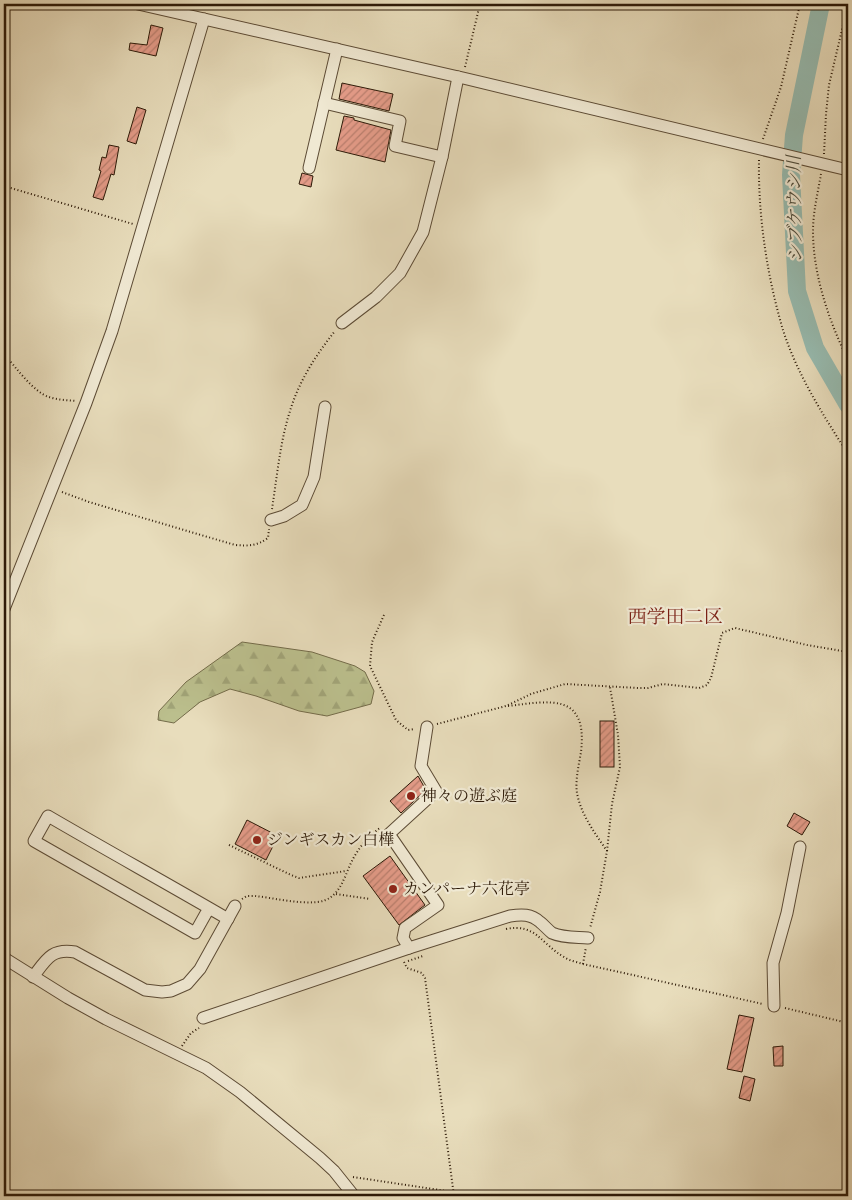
<svg xmlns="http://www.w3.org/2000/svg" width="852" height="1200" viewBox="0 0 852 1200" font-family="'Libre Bodoni','Noto Serif JP',serif">
	<defs>
		<pattern id="forest-firs" width="22" height="20" patternUnits="userSpaceOnUse" patternTransform="scale(1.25)"><rect width="22" height="20" fill="#bbbf8d"/><path d="M5 1l3.5 6h-7zM16 11l3.5 6h-7z" fill="#a1a478"/></pattern>
		<pattern id="building-hatch" width="6" height="6" patternUnits="userSpaceOnUse" patternTransform="scale(1.25)"><rect width="6" height="6" fill="#e49b88"/><path d="M-1 1l2-2M0 6l6-6M5 7l2-2" fill="none" stroke="#b97e6d"/></pattern>
	</defs>
	<rect width="100%" height="100%" fill="#e8ddbc"/>
	<filter id="stains"><feTurbulence type="fractalNoise" baseFrequency=".004" numOctaves="4"/><feColorMatrix values="0 0 0 0 .2 0 0 0 0 .09 0 0 0 0 .02 0 0 0 .5 -.17"/></filter>
	<radialGradient id="worn" r=".72"><stop offset=".6" stop-color="#630" stop-opacity="0"/><stop offset="1" stop-color="#630" stop-opacity=".3"/></radialGradient>
	<polygon fill="url(#forest-firs)" stroke="#746c4a" points="242,642 312,652 355,666 365,672 374,691 371,704 327,716 299,711 256,696 230,689 200,702 174,723 158,720 159,711 186,682"/>
	<g fill="none" stroke-linecap="round" stroke-linejoin="round">
		<polyline stroke="#97bcb1" stroke-width="18" points="821,4 794,135 791,175 797,291 815,348 848,405"/>
	</g>
	<g fill="url(#building-hatch)" stroke="#2d1a08">
		<polygon points="151,25 163,28 156,56 129,50 130,43 147,45"/>
		<polygon points="342,83 393,94 389,111 339,99"/>
		<polygon points="137,107 146,110 136,144 127,141"/>
		<polygon points="344,116 354,118 354,120 391,130 385,162 336,150"/>
		<polygon points="109,145 119,147 114,175 111,174 103,200 93,197 101,171 99,170 102,157 106,158"/>
		<polygon points="302,173 313,176 311,187 299,184"/>
		<rect x="600" y="721" width="14" height="46"/>
		<polygon points="418,776 426,790 401,813 390,801"/>
		<polygon points="794,813 810,822 802,835 787,826"/>
		<polygon points="247,820 278,836 266,860 235,844"/>
		<polygon points="390,856 425,905 399,925 363,876"/>
		<polygon points="739,1015 754,1018 742,1072 727,1069"/>
		<polygon points="783,1046 783,1066 774,1066 773,1047"/>
		<polygon points="744,1076 755,1079 750,1101 739,1098"/>
	</g>
	<g fill="none" stroke-linecap="round" stroke-linejoin="round">
		<g stroke="#5c4b35" stroke-width="13">
			<g id="minor">
				<polyline points="138,4 463,78 848,170"/>
				<polyline points="324,103 400,121 395,146 442,157"/>
				<polyline points="309,168 337,49"/>
				<polyline points="342,323 376,297 400,273 423,232 442,157 458,77"/>
				<polyline points="271,520 284,516 302,505 314,477 325,407"/>
				<polyline points="4,609 86,403 112,331 204,19"/>
				<path d="M427 727 421 766 436 791 389 834 438 905 405 928 403 938 409 948 510 916C522 914 531 914 540 922 544 925 548 930 552 933 563 938 577 937 588 938"/>
				<path d="M209 908 195 933 34 841 48 816C108 851 168 884 228 919"/>
				<polyline points="4,958 68,998 106,1019 206,1068 240,1092 320,1158 334,1171 354,1196"/>
				<path d="M33 977C46 960 51 948 75 952L145 990 162 992 171 991 187 984 200 969 235 906"/>
				<polyline points="774,1006 773,963 787,913 800,847"/>
				<polyline points="203,1018 409,948"/>
			</g>
		</g>
		<g stroke="#2d1a08" stroke-width="2" stroke-dasharray="1 2.5" stroke-linecap="butt">
			<polyline points="465,67 480,4"/>
			<polyline points="763,139 781,87 800,4"/>
			<polyline points="824,154 826,114 829,85 848,4"/>
			<path d="M759 160C758 216 767 276 783 330 797 374 823 415 848 454"/>
			<path d="M821 174C818 192 813 212 813 231 813 275 829 321 848 360"/>
			<polyline points="4,186 133,224"/>
			<path d="M4 354C15 366 33 392 49 397 57 400 67 400 76 401"/>
			<path d="M62 492 89 502 235 545C248 546 257 546 268 538L269 529"/>
			<path d="M272 509C277 477 280 442 290 411 299 381 316 355 335 331"/>
			<polyline points="384,615 372,642 370,666 396,720 408,730 415,729"/>
			<path d="M508 706C550 701 588 692 581 752 579 764 575 781 577 793 581 815 595 833 607 851L600 892 590 928"/>
			<polyline points="437,724 506,706 531,694 565,684 638,688 648,688 663,684 699,688 707,685 711,678 722,633 735,628 807,645 848,652"/>
			<polyline points="229,845 291,875 299,878 346,871"/>
			<polyline points="607,851 612,804 620,767 618,735 610,687"/>
			<polyline points="336,894 370,899"/>
			<path d="M242 899 247 896H255C274 898 298 904 317 902 341 900 344 875 354 857 361 845 369 836 380 828"/>
			<path d="M506 929C536 923 541 944 564 957 570 961 577 962 583 964L763 1004"/>
			<polyline points="408,961 423,956"/>
			<polyline points="404,962 407,968 422,973 425,978 454,1196"/>
			<polyline points="583,964 586,947"/>
			<polyline points="785,1008 848,1023"/>
			<polyline points="182,1046 191,1033 199,1028"/>
			<polyline points="353,1177 453,1192 520,1196"/>
			<polyline points="845,1196 848,1184"/>
		</g>
		<use href="#minor" stroke="#f0e9d3" stroke-width="11"/>
	</g>
	<g fill="#8f2418" stroke="#f0e9d3" stroke-width="2">
		<circle cx="411" cy="796" r="5"/>
		<circle cx="257" cy="840" r="5"/>
		<circle cx="393" cy="889" r="5"/>
	</g>
	<g text-anchor="middle" dominant-baseline="central" stroke-width="4.5" stroke-linejoin="round" paint-order="stroke">
		<g font-size="16" fill="#2d1a08" stroke="#f0e9d3" text-anchor="start">
			<text x="421" y="796">神々の遊ぶ庭</text>
			<text x="267" y="840">ジンギスカン白樺</text>
			<text x="403" y="889">カンパーナ六花亭</text>
		</g>
		<g font-size="18" font-style="italic" fill="#4d4b3b" stroke="#f0e9d3">
			<text transform="translate(795 209) rotate(-91)">シブケウシ川</text>
		</g>
		<g font-size="19" fill="#7a1f14" stroke="#f0e9d3">
			<text x="675" y="617">西学田二区</text>
		</g>
	</g>
	<rect width="852" height="1200" fill="none" stroke="#e8ddbc" stroke-width="20"/>
	<rect x="5" y="5" width="842" height="1190" fill="none" stroke="#2d1a08" stroke-width="2.5"/>
	<rect x="10" y="10" width="832" height="1180" fill="none" stroke="#2d1a08"/>
	<rect width="100%" height="100%" filter="url(#stains)"/>
	<rect width="100%" height="100%" fill="url(#worn)"/>
</svg>
